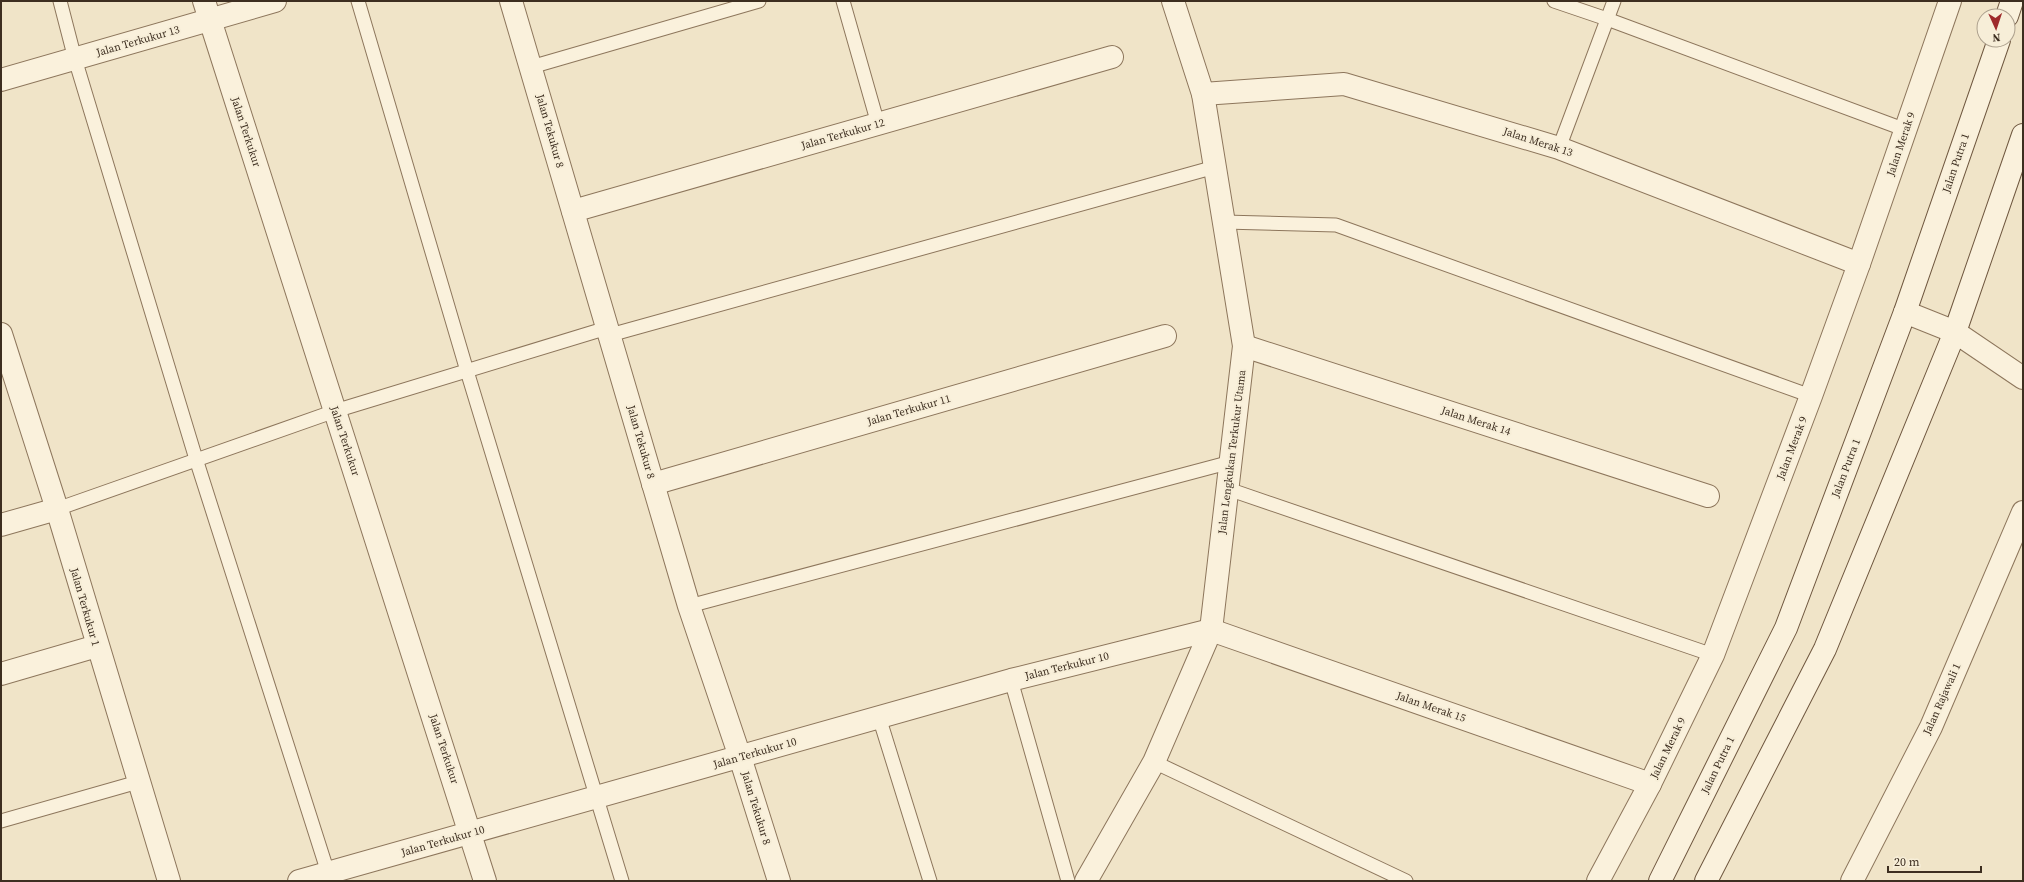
<svg xmlns="http://www.w3.org/2000/svg" width="2024" height="882" viewBox="0 0 2024 882" font-family="'Source Serif 4',serif">
	<rect width="100%" height="100%" fill="#f0e4c8"/>
	<g fill="none" stroke-linecap="round" stroke-linejoin="round">
		<g stroke="#8d765c" stroke-width="15">
			<g id="lane">
				<polyline points="60,1 75,59 196,459 330,879"/>
				<polyline points="358,1 467,371 622,881"/>
				<polyline points="843,1 878,124"/>
				<polyline points="1554,1 1607,19 1906,130"/>
				<polyline points="531,67 759,1"/>
				<polyline points="1559,148 1614,1"/>
				<polyline points="1224,222 1336,225 1811,396"/>
				<polyline points="610,335 1215,167"/>
				<polyline points="1228,489 1713,655"/>
				<polyline points="57,509 335,411 607,328"/>
				<polyline points="689,606 1231,462"/>
				<polyline points="1011,680 1068,881"/>
				<polyline points="879,717 930,881"/>
				<polyline points="1154,762 1406,881"/>
				<polyline points="1,821 138,782"/>
			</g>
		</g>
		<g stroke="#8d765c" stroke-width="24">
			<g id="street">
				<polyline points="204,1 485,881"/>
				<polyline points="511,1 689,606 740,757 779,881"/>
				<polyline points="1,80 275,1"/>
				<polyline points="1203,94 1344,84 1559,148 1859,264"/>
				<polyline points="573,211 1112,57"/>
				<polyline points="1905,312 1955,332 2023,378"/>
				<polyline points="1,334 57,509 169,881"/>
				<polyline points="1244,346 1708,496"/>
				<polyline points="653,484 1165,336"/>
				<polyline points="1,525 57,509"/>
				<polyline points="1211,630 1650,784"/>
				<polyline points="1,674 97,646"/>
				<polyline points="299,881 1011,680 1211,630"/>
				<polyline points="1086,881 1154,762 1211,630 1244,346 1203,94 1173,1"/>
				<polyline points="1598,881 1650,784 1713,655 1811,396 1859,264 1950,1"/>
				<polyline points="1852,881 1931,727 2023,512"/>
			</g>
		</g>
		<g stroke="#6f573f" stroke-width="24">
			<g id="secondary">
				<polyline points="2007,16 2012,1"/>
				<polyline points="1660,881 1786,628 1905,312 1999,40"/>
				<polyline points="1706,881 1825,649 1955,332 2023,135"/>
			</g>
		</g>
		<use href="#lane" stroke="#faf1dc" stroke-width="13"/>
		<use href="#street" stroke="#faf1dc" stroke-width="22"/>
		<use href="#secondary" stroke="#faf1dc" stroke-width="22"/>
	</g>
	<g text-anchor="middle" dominant-baseline="central" stroke-width="4" stroke-linejoin="round" paint-order="stroke">
		<g font-size="11" fill="#3d2e20" stroke="#f7eed8">
			<text transform="translate(138 41) rotate(-16)">Jalan Terkukur 13</text>
			<text transform="translate(550 131) rotate(74)">Jalan Tekukur 8</text>
			<text transform="translate(246 132) rotate(72)">Jalan Terkukur</text>
			<text transform="translate(843 134) rotate(-16)">Jalan Terkukur 12</text>
			<text transform="translate(1538 142) rotate(18)">Jalan Merak 13</text>
			<text transform="translate(1901 144) rotate(-71)">Jalan Merak 9</text>
			<text transform="translate(1956 163) rotate(-71)">Jalan Putra 1</text>
			<text transform="translate(909 410) rotate(-16)">Jalan Terkukur 11</text>
			<text transform="translate(1476 421) rotate(18)">Jalan Merak 14</text>
			<text transform="translate(345 441) rotate(72)">Jalan Terkukur</text>
			<text transform="translate(641 442) rotate(74)">Jalan Tekukur 8</text>
			<text transform="translate(1792 448) rotate(-69)">Jalan Merak 9</text>
			<text transform="translate(1232 452) rotate(-83)">Jalan Lengkukan Terkukur Utama</text>
			<text transform="translate(1846 468) rotate(-69)">Jalan Putra 1</text>
			<text transform="translate(85 607) rotate(74)">Jalan Terkukur 1</text>
			<text transform="translate(1067 666) rotate(-14)">Jalan Terkukur 10</text>
			<text transform="translate(1942 699) rotate(-66)">Jalan Rajawali 1</text>
			<text transform="translate(1431 707) rotate(19)">Jalan Merak 15</text>
			<text transform="translate(1668 748) rotate(-64)">Jalan Merak 9</text>
			<text transform="translate(444 749) rotate(72)">Jalan Terkukur</text>
			<text transform="translate(755 753) rotate(-16)">Jalan Terkukur 10</text>
			<text transform="translate(1718 765) rotate(-64)">Jalan Putra 1</text>
			<text transform="translate(756 808) rotate(73)">Jalan Tekukur 8</text>
			<text transform="translate(443 841) rotate(-16)">Jalan Terkukur 10</text>
		</g>
	</g>
	<rect width="2024" height="882" fill="none" stroke="#3d2e20" stroke-width="4"/>
	<g transform="translate(1996 28) rotate(177)"><circle r="19" fill="#f7eed8" stroke="#ada18e"/>
	<path d="M0-3L7 15L0 10L-7 15Z" fill="#9e2a2b"/>
	<text y="-6" font-size="11" font-weight="bold" text-anchor="middle" fill="#3d2e20">N</text>
	</g>
	<path d="M1888 866v6h93v-6" fill="none" stroke="#3d2e20" stroke-width="2"/>
	<text x="1894" y="866" font-size="12" fill="#3d2e20" stroke="#f7eed8" stroke-width="3" paint-order="stroke">20 m</text>
</svg>
